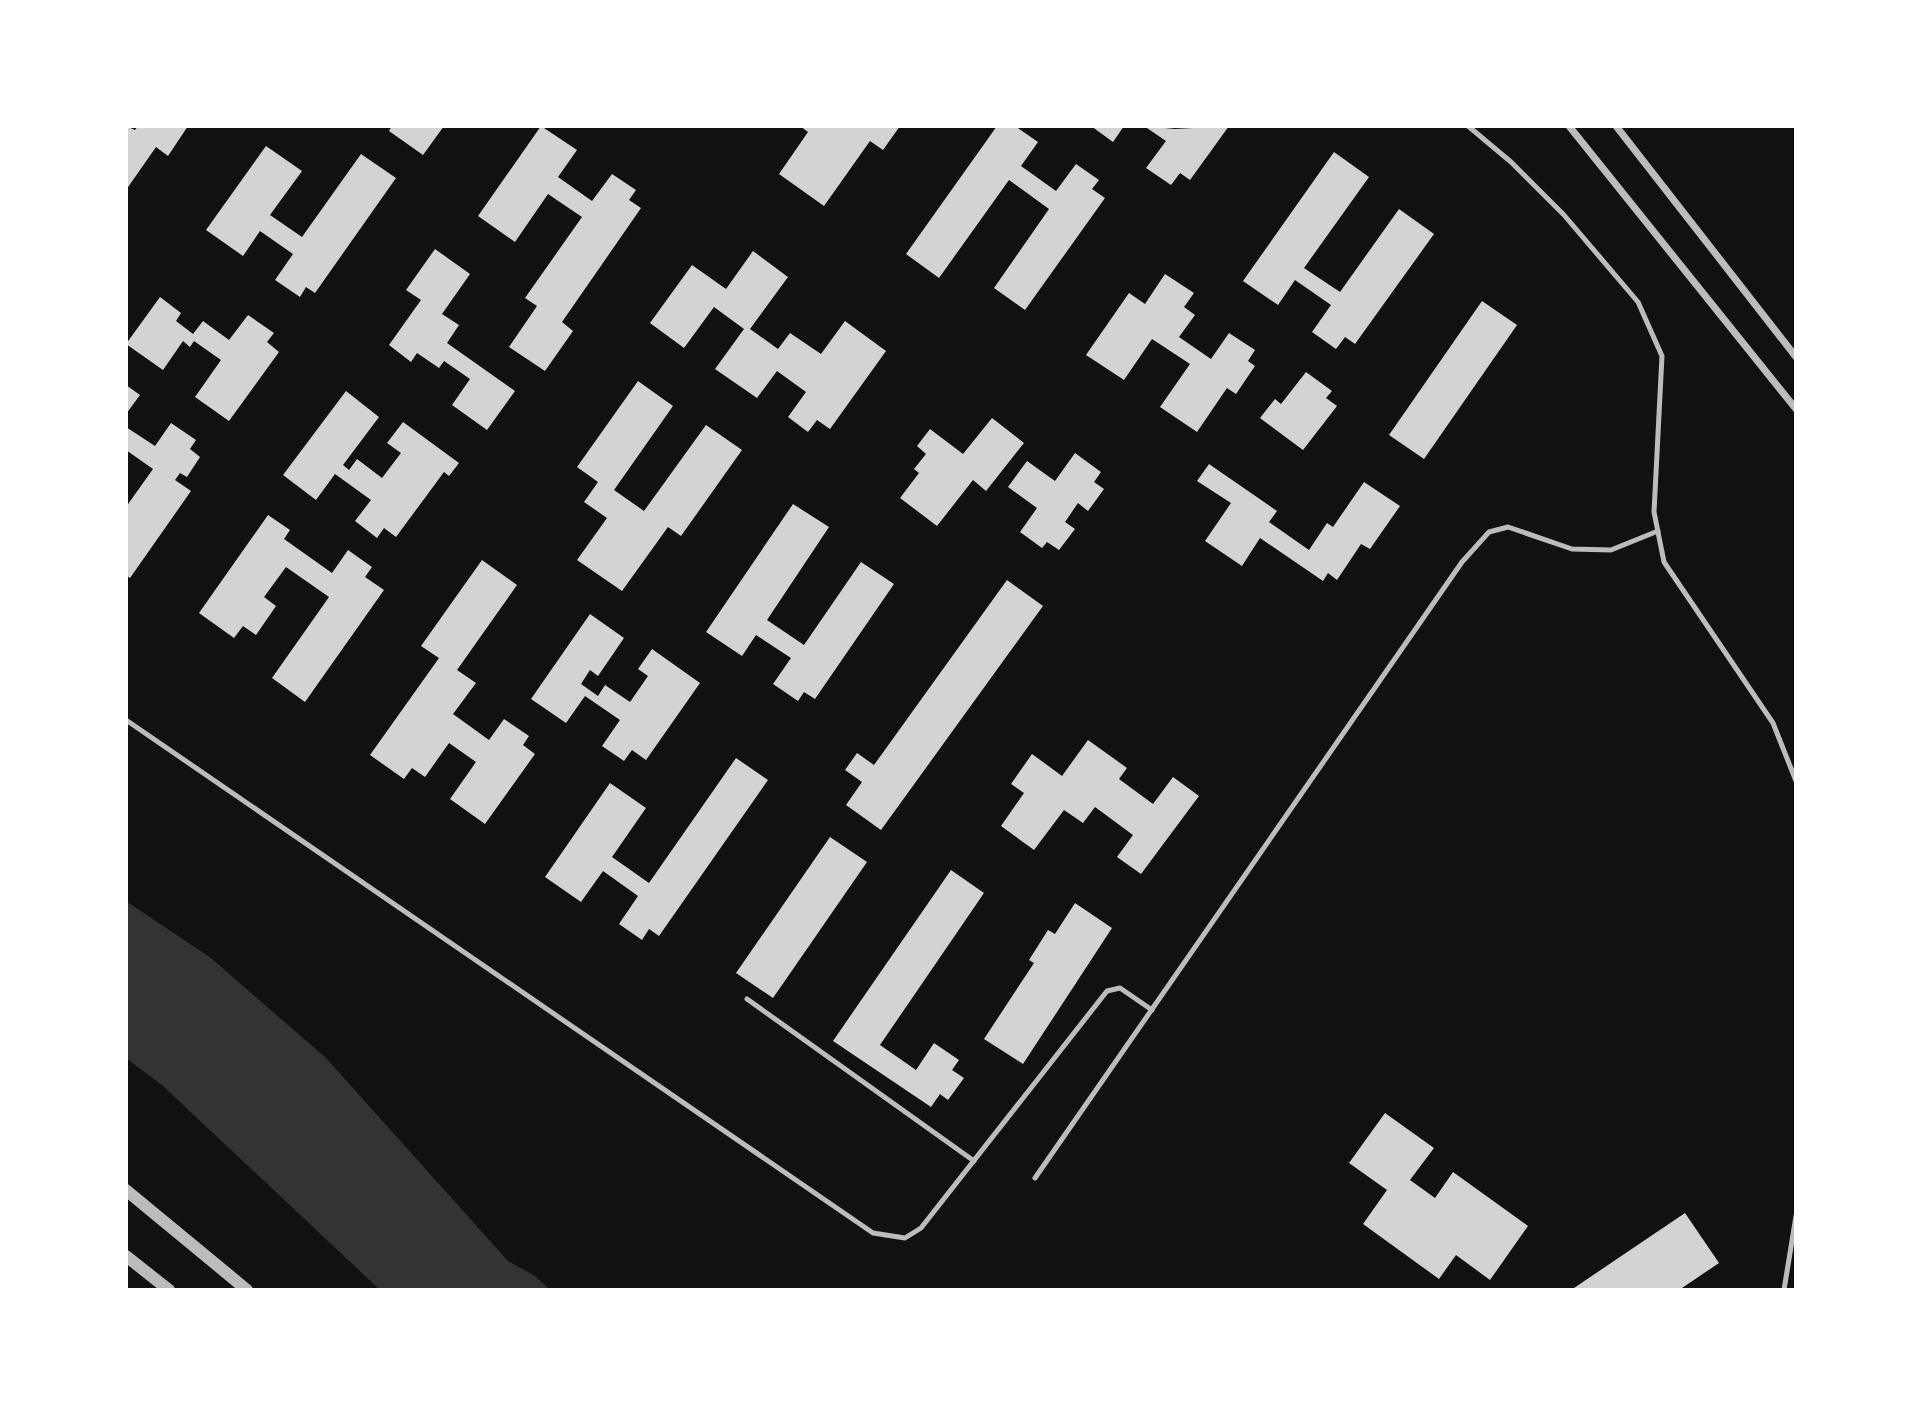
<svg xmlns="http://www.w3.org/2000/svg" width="1922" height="1416" viewBox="0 0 1922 1416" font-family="'Open Sans',sans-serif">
	<rect width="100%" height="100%" fill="#111"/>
	<polygon fill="#333" points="126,901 211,958 326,1058 508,1261 535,1276 550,1290 380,1290 163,1086 126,1058"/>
	<g fill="#d3d3d3">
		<polygon points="126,126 135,130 138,126 188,126 168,156 156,147 126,190"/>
		<polygon points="392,126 444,126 423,155 389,131"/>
		<polygon points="541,126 577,150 558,177 592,201 612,174 636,190 629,200 641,208 562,322 573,331 545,371 509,347 537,306 525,298 582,217 548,194 515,242 478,216"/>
		<polygon points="800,126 900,126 883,150 870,141 824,206 779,174 808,132"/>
		<polygon points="997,126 1015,126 1038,142 1021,166 1056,191 1076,164 1099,180 1092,189 1105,198 1025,310 994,288 1049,209 1009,180 939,278 906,254"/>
		<polygon points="1091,126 1124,126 1113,142"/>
		<polygon points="1144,126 1175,129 1229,126 1190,180 1180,173 1171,185 1146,168 1166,141"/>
		<polygon points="266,146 302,171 270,215 302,237 361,154 396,178 315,293 306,287 300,297 275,280 293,254 260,231 243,256 206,230"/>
		<polygon points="1334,152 1369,177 1304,268 1340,292 1399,209 1434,234 1355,344 1345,337 1336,349 1312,332 1331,305 1295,280 1278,305 1243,281"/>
		<polygon points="435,249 470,274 442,314 459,325 447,343 515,391 487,430 452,405 470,379 444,361 439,368 417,353 411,362 389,345 421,300 406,290"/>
		<polygon points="753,251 788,277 750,329 778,349 790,333 821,354 845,321 886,351 830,429 817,420 808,432 788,417 806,392 777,371 757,398 715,369 744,329 714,307 684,348 650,323 692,265 726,289"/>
		<polygon points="1165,274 1194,293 1184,307 1195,315 1179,337 1211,359 1229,333 1255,350 1248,361 1255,366 1236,394 1227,388 1197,432 1160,407 1190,364 1152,339 1124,380 1086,355 1129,293 1145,304"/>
		<polygon points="160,297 181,313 176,321 193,334 203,321 229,340 248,315 274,333 267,342 279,352 229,421 195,397 221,360 194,341 190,347 183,341 163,370 126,344"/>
		<polygon points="1482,301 1517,325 1424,459 1389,435"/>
		<polygon points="1306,372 1332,391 1326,398 1337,406 1303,450 1260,418 1275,399 1281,404"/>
		<polygon points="638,381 673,406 614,490 644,511 706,425 742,450 681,536 668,527 622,591 577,560 607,518 584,502 598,482 577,467"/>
		<polygon points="126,385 140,395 126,414"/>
		<polygon points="346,391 379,417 343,465 349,470 357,459 382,478 401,453 387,443 403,422 459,463 449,476 444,472 396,537 384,528 377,538 355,521 371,500 335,474 316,500 283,475"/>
		<polygon points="992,418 1024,443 986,491 973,480 937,526 900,498 919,473 914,469 926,454 917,446 930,429 963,454"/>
		<polygon points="171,423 196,440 190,449 200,457 187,477 180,473 175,480 191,491 130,578 126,575 126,507 153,469 126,450 126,427 155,446"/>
		<polygon points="1075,453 1101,472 1094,482 1104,489 1088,511 1078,503 1065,522 1075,529 1059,550 1047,542 1042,548 1020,532 1037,508 1008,487 1027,461 1055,481"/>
		<polygon points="1209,464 1277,511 1269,522 1309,550 1327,523 1333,527 1364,482 1400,506 1370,549 1361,544 1337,580 1328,573 1323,581 1260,538 1242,566 1205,541 1231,503 1197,481"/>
		<polygon points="793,504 829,527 767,620 804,645 861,562 894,584 815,699 804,692 798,701 773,684 791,658 756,635 742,656 706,632"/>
		<polygon points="268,515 290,530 284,539 332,573 348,550 372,567 365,577 384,590 305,702 272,678 329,597 286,567 264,597 276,606 256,635 243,626 234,638 199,613"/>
		<polygon points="482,560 517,585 457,670 476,683 453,714 489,740 504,719 529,736 523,745 535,754 485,824 450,799 476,762 449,743 425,777 412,768 404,779 370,755 439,658 421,646"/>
		<polygon points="1007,580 1043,606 881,830 846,805 862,782 845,770 857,753 874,765"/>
		<polygon points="590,614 624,638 598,676 590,670 581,684 598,696 605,685 630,702 648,676 638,669 652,649 700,683 646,760 632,750 624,761 602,746 620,720 585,696 566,723 531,699"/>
		<polygon points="1088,740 1127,768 1119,779 1153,804 1173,777 1199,796 1141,874 1117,857 1133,835 1095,807 1083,823 1064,810 1034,850 1001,826 1024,793 1011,784 1032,754 1062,776"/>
		<polygon points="736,758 768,780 659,936 649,929 642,940 619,924 638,896 603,871 581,902 545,877 610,783 646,808 612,857 649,883"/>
		<polygon points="830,837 867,862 773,998 736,973"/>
		<polygon points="951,870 984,893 880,1045 916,1070 934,1043 959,1060 952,1070 964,1078 948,1100 940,1094 931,1107 833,1041"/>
		<polygon points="1075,903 1112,928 1023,1064 984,1039 1034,963 1029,960 1048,930 1055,934"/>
		<polygon points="1385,1113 1434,1148 1410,1180 1435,1198 1453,1172 1528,1226 1490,1280 1456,1255 1439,1279 1363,1224 1387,1190 1349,1163"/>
		<polygon points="1685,1213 1719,1263 1679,1290 1571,1290"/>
	</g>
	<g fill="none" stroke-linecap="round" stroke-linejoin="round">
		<g stroke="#bcbcbc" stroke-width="5">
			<polyline points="1468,126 1511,162 1564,215 1638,302 1662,356 1654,512 1664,562 1773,723 1796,781"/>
			<polyline points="126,720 873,1233 905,1238 921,1228 1107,991 1120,988 1152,1010"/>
			<polyline points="747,999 974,1161"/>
			<polyline points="1035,1178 1462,562 1489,532 1508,527 1572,549 1611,550 1658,531"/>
			<polyline points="1784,1290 1796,1216"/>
		</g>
		<g stroke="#bcbcbc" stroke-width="7">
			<polyline points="1569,126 1796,409"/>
			<polyline points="1616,126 1796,357"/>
		</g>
		<g stroke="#bcbcbc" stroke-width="12">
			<polyline points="126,1190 247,1290"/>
			<polyline points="126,1256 169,1290"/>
		</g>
	</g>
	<rect width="1922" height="1416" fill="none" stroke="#ffffff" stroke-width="256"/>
</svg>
